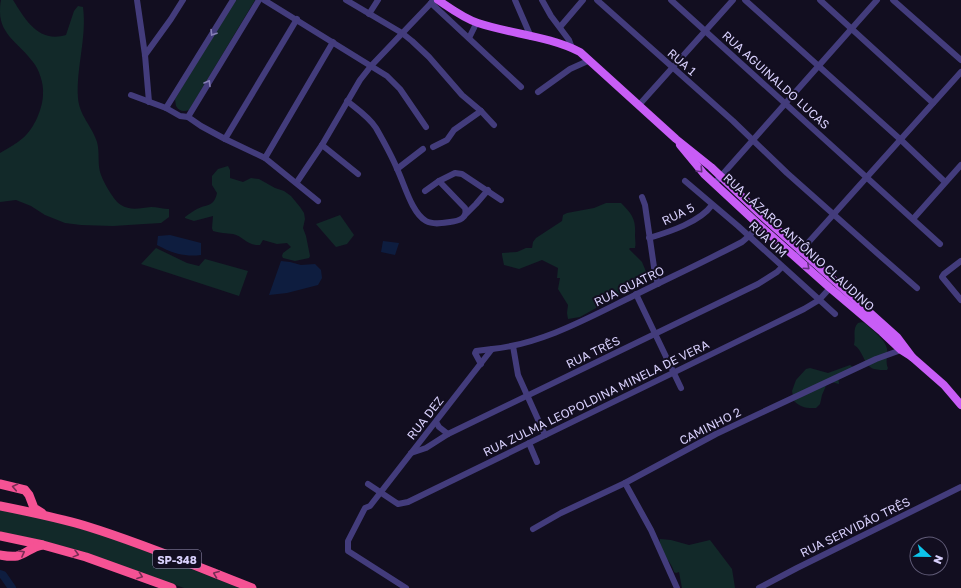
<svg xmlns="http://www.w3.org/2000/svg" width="961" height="588" viewBox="0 0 961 588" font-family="'Golos Text',sans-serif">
	<rect width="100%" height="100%" fill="#120e20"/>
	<g fill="#122929">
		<path d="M1 0H13C26 21 39 43 66 35L74 11 78 6 83 7C87 38 76 67 78 98 79 115 92 126 97 142 100 152 97 165 101 175 104 183 114 201 121 205 130 211 141 208 151 207 157 207 163 209 169 209V217L161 223 144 224 113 226 81 225 65 223 45 215 31 206 16 200 0 202V153C8 148 16 144 23 138 34 129 43 108 43 94 44 84 39 69 33 62 21 45 0 35 0 12 0 8 0 4 1 0Z"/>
		<path d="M235 0H255L189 110C183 112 179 111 176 106L175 99Z"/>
		<path d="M228 166 230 170V178L243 182 251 178 259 179 275 188 284 191 291 196 300 207 304 213 305 219 303 228 306 236 310 256 309 258 295 261 283 258 282 256 283 253 291 247 287 243 277 244 263 240 260 245C247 246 243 236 233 234 226 233 220 233 213 231L212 228 213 216 194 221 185 218V217C189 214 193 211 197 209 207 204 214 207 217 193L212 185V176L218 169Z"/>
		<path d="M606 203H621C632 214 636 219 635 235 635 240 636 243 635 248H630L629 249 642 262 647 274 644 281 580 317 568 319 567 313 568 305 558 289 560 278H557L558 268 542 260 519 269 504 265 502 255V253L517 252 526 248H532L533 242 536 238 562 221 563 215 567 213 594 208Z"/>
		<polygon points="340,215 354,235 347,244 336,247 316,224"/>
		<polygon points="156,248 187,263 199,266 205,259 248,271 239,296 141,264"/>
		<path d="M862 322 866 324C873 331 885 339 887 349 888 355 885 362 888 368L887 370C883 370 878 370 874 369 863 365 864 351 854 345 856 337 852 329 858 323Z"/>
		<path d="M850 365 853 367 856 372H843L838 375 839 384 828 381 822 395 820 404 816 408C807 408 801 408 794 401L792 391 796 380 806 369 810 368 828 373Z"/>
		<polygon points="0,510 46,519 106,536 240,588 184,588 74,549 35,539 0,532"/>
		<path d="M660 539 671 540 689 545 710 540 732 569 735 588H682L679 572 676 573 674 572C671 558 657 555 660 539Z"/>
	</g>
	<g fill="#0e1d3f">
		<path d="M170 235 201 243V255C183 257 172 253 157 245L158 236Z"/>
		<polygon points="383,241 399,243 395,255 381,252"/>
		<polygon points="281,261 290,262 301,265 315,264 321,270 322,278 318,285 287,293 269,295"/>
	</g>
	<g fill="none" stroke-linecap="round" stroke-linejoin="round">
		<polyline stroke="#0e1d3f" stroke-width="8" points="0,574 3,575 12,588"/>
		<g stroke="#433c7c" stroke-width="6">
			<polyline points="137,0 145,55 149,102"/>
			<polyline points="264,0 387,76 400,89 426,127"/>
			<polyline points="346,0 402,33 412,41 429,57 462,95 481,111 494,125"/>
			<polyline points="515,0 531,37"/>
			<polyline points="542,0 551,16 569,40 572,48"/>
			<polyline points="597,0 733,121 787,173 877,253 917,288"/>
			<polyline points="671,0 940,244"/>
			<polyline points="745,0 901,140 945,182"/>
			<polyline points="820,0 933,103"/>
			<polyline points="893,0 961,60"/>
			<polyline points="431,3 521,87"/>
			<polyline points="369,14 378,0"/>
			<polyline points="560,27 583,0"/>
			<polyline points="469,38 477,22"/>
			<polyline points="145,55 171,19 183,0"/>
			<polyline points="538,92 570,69 590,60"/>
			<polyline points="131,95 166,108 180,116 188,117 201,126 225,139 265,158 318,201"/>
			<path d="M347 101C357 109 369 117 376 128 384 142 392 156 398 171 405 186 412 213 426 221 433 225 443 223 450 222 459 221 468 218 465 208L439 181 425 191"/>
			<polyline points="639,105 733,0"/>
			<polyline points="166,108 233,0"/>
			<polyline points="188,117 259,0"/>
			<polyline points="225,139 297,19"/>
			<polyline points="322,145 358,174"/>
			<polyline points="433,147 447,140 454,130 481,111"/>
			<polyline points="265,158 333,42"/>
			<polyline points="397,169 423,149"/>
			<polyline points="439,181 455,173 462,174 501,200"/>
			<polyline points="685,181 738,226 835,314"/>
			<polyline points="297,182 322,145 360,80 371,66 434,0"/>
			<polyline points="714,184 877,0"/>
			<polyline points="642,197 645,205 655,274 658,284"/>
			<polyline points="466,214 476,204 488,190"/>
			<polyline points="913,219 961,165"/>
			<path d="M649 238C669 232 700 222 712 205"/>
			<polyline points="798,254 961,72"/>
			<polyline points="961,261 944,274 942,277 961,300"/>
			<polyline points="636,294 681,388"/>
			<polyline points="513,346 518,375 545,435"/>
			<polyline points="481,364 475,353 476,351 492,349"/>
			<polyline points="436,422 439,427 448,434"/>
			<polyline points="529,443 537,462"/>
			<polyline points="411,453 426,448 448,434 758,284 777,272 782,267"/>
			<polyline points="625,483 651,530 677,588"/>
			<polyline points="368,484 398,504 408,502 804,309 819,300 830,288"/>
			<polyline points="533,529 561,513 625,483 716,434 876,359 901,350"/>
			<path d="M406 588 348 551V541L365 508 370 506 492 349C542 344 588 318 633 296 669 278 706 261 742 242L749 236 759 225"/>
			<polyline points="759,588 797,568 961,487"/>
		</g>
		<g stroke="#c85df6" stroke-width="8">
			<path d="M438 0C450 8 463 18 478 23 511 34 549 36 580 52L676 139 711 167 760 214 897 337 912 357"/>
			<polyline points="680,145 704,174 759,225 830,288 882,332 901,350 912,357 944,385 961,405"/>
		</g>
		<g stroke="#f55294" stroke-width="9">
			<polyline points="0,484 25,490 29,495 34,508 42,513"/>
			<path d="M0 506C30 512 60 518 89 527 144 544 198 567 252 588"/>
			<polyline points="0,536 43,545 86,557 172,588"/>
			<path d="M0 555C6 556 11 557 17 556 26 554 31 547 42 545"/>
		</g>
	</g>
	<defs><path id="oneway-chevron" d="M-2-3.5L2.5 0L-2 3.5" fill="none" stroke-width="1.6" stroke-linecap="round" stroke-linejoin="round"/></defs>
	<g stroke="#867fb6">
		<use href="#oneway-chevron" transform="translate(213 33) rotate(122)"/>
		<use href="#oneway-chevron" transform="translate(208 83) rotate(-59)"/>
	</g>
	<g stroke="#643280">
		<use href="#oneway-chevron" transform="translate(700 170) rotate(47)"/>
		<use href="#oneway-chevron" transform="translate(807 267) rotate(42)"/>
	</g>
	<g stroke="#782d54">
		<use href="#oneway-chevron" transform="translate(15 487) rotate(-168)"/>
		<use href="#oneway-chevron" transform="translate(22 553) rotate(-28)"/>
		<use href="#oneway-chevron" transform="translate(76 554) rotate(15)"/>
		<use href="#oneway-chevron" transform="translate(216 574) rotate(-159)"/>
		<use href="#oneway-chevron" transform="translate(140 576) rotate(20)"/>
	</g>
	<g text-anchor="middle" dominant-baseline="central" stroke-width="4" stroke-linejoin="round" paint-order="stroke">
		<rect fill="#120e20" stroke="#9d96ba" stroke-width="1" x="153" y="550" width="48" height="18" rx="3"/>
		<g font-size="11" font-weight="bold" fill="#d8d0fc">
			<text x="177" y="559">SP-348</text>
		</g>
		<g font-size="12" fill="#d8d0fc" stroke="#120e20">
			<text transform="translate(682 62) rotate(41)">RUA 1</text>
			<text transform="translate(776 80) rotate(42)">RUA AGUINALDO LUCAS</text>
			<text transform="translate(678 214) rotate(-26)">RUA 5</text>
			<text transform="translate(768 239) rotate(43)">RUA UM</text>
			<text transform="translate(799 242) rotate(42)">RUA LÁZARO ANTÔNIO CLAUDINO</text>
			<text transform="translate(629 286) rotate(-26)">RUA QUATRO</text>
			<text transform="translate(593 352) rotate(-26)">RUA TRÊS</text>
			<text transform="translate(596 398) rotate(-26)">RUA ZULMA LEOPOLDINA MINELA DE VERA</text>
			<text transform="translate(425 418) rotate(-52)">RUA DEZ</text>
			<text transform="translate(710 426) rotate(-27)">CAMINHO 2</text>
			<text transform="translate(855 527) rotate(-26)">RUA SERVIDÃO TRÊS</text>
		</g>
	</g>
	<g transform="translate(929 556) rotate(112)"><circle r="19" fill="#120e20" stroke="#615c78"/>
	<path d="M0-3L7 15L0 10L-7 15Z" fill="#0dc4eb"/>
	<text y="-6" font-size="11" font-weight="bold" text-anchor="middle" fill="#d8d0fc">N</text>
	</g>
</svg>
